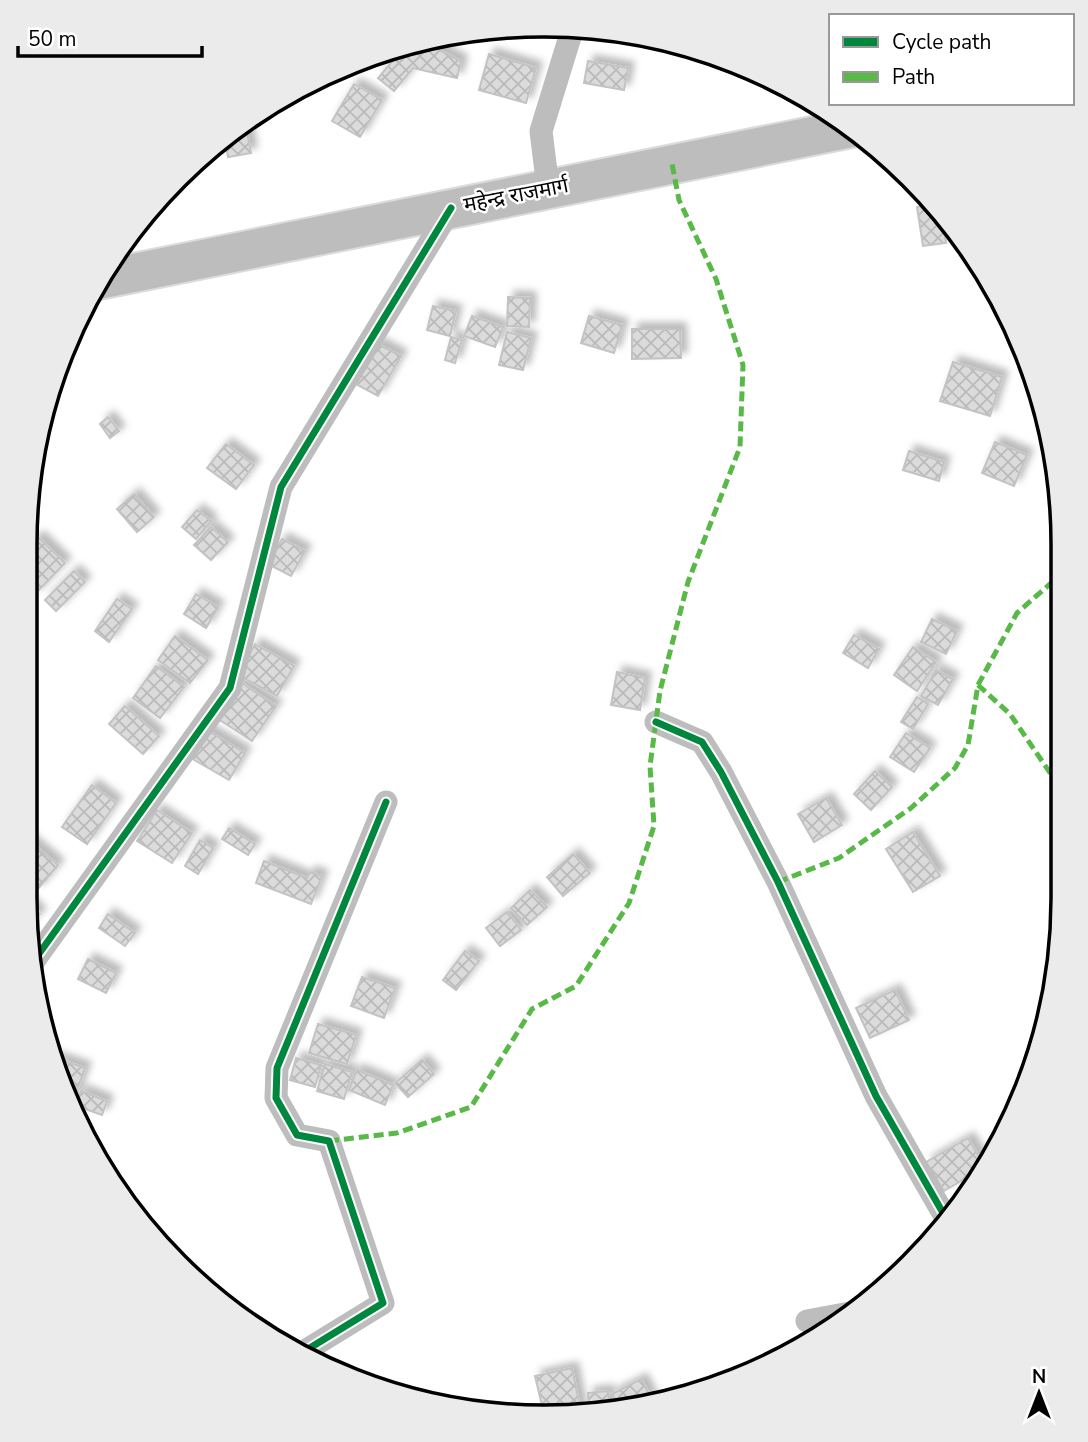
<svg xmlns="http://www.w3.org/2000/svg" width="1088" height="1442" viewBox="0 0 1088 1442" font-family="'Nunito Sans','Noto Sans Devanagari',sans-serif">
	<defs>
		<pattern id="building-cross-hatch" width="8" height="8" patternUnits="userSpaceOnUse" patternTransform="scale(1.75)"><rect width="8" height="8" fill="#dbdbdb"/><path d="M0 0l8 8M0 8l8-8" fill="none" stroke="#bababa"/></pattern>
		<filter id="shadow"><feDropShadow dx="6" dy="-6" stdDeviation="3.5" flood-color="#0004"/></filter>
	</defs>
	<rect width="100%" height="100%" fill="#fff"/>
	<g fill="url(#building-cross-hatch)" stroke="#c3c3c3" stroke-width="2" filter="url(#shadow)">
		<polygon points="421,41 461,61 457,78 413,68 394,91 378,78 405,46"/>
		<polygon points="489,54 536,68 526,103 479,90"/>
		<polygon points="588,61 628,68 624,90 584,83"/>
		<polygon points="354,84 382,100 360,137 332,121"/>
		<polygon points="245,121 251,153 228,157 225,140"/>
		<polygon points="934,204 942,214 946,243 923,246 917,207"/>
		<polygon points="508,297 530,298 529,327 507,326"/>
		<polygon points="433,306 456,311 450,336 427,330"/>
		<polygon points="472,316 503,327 495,347 464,336"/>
		<polygon points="589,316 622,325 614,353 581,343"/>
		<polygon points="632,329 680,329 681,358 632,359"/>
		<polygon points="507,332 531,338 523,370 499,365"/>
		<polygon points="451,337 462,340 455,363 445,360"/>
		<polygon points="376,343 401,356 378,396 354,383"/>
		<polygon points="953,362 1002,377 990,416 940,401"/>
		<polygon points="108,417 119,431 110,438 100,424"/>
		<polygon points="995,442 1027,455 1014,486 982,473"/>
		<polygon points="226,444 254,465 236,489 207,468"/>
		<polygon points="909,451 944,462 939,481 903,470"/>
		<polygon points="134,494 154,517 137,532 117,509"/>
		<polygon points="197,510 211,521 196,539 182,527"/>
		<polygon points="211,527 228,542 211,560 194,545"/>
		<polygon points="38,537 65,563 34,595 25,586 25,550"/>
		<polygon points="282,539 305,551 291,576 268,564"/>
		<polygon points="74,571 85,582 56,611 45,600"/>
		<polygon points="196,594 218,607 206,628 184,614"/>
		<polygon points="117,599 132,609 109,642 95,631"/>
		<polygon points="932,619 957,631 946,654 921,642"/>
		<polygon points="854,635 879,649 868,668 843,653"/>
		<polygon points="175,636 208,660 190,683 158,660"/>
		<polygon points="255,644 294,666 277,696 238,675"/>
		<polygon points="913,647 936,662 917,691 894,675"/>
		<polygon points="156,666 184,687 160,718 133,698"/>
		<polygon points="936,670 953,679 938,705 921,696"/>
		<polygon points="617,672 645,678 640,710 611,705"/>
		<polygon points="239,681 276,706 252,741 215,717"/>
		<polygon points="917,697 928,704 913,729 901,722"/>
		<polygon points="125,706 159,736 143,754 109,724"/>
		<polygon points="205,729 245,753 229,780 189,757"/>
		<polygon points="906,733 930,748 914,772 890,757"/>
		<polygon points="875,771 892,787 871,810 854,794"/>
		<polygon points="92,785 116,803 87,844 62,827"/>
		<polygon points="826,798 842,825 814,842 798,814"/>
		<polygon points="157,810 192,833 172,863 137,841"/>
		<polygon points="229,828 255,844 248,855 222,839"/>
		<polygon points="913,832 940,876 913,892 886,849"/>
		<polygon points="25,837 58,865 37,890 25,879"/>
		<polygon points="200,840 213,848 198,874 185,866"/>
		<polygon points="573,854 590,873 563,896 547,877"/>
		<polygon points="264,861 307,878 310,872 322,876 311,904 256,883"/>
		<polygon points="530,890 547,907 527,925 511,908"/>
		<polygon points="25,899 40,914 28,925"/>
		<polygon points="507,912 521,930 500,946 486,928"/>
		<polygon points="108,914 135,933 125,946 99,928"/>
		<polygon points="465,951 479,961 456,990 443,980"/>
		<polygon points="88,959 116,973 106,993 78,979"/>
		<polygon points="362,977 395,988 384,1018 351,1006"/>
		<polygon points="895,990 909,1020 870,1038 856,1008"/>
		<polygon points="318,1024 356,1035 347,1064 309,1053"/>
		<polygon points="53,1057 85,1068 72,1104 72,1103"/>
		<polygon points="296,1058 321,1065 315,1087 290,1080"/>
		<polygon points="422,1060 434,1074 408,1097 395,1083"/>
		<polygon points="325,1064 352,1072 344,1099 317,1091"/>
		<polygon points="357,1070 393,1085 385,1105 349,1090"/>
		<polygon points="81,1091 107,1101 102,1115 76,1106"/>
		<polygon points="968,1138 985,1167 944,1191 926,1162"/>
		<polygon points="572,1368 581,1412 565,1416 544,1414 535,1376"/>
		<polygon points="641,1379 651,1398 620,1408 612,1394"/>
		<polygon points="608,1391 610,1410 589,1414 588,1393"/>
	</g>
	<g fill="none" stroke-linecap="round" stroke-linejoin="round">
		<g stroke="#dbdbdb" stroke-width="42">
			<polyline id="trunk" points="99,280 852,128"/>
		</g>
		<g stroke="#bdbdbd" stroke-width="23">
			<polyline points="548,188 541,131 573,27"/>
			<polyline points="656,722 702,742 721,772 778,882 876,1096 947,1220"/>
			<polyline points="33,962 230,688 281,487 451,208"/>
			<polyline points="807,1321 855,1312"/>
			<polyline points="300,1354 383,1303 329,1141 297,1135 276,1098 277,1068 386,802"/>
		</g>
		<use href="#trunk" stroke="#bdbdbd" stroke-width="38"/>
		<g stroke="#58b947" stroke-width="5" stroke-dasharray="10 5" stroke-linecap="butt">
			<polyline points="978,685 1010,714 1059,786"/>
			<polyline points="778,882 839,858 911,808 955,768 968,745 978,685 1017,613 1059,576"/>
			<polyline points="329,1141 397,1133 471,1107 532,1009 576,986 629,903 654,826 650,766 660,691 688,582 740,447 743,365 716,279 679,200 672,164"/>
		</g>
		<g stroke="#fff" stroke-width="11">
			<g id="cycleway">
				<polyline points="656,722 702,742 721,772 778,882 876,1096 947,1220"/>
				<polyline points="33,962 230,688 281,487 451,208"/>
				<polyline points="300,1354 383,1303 329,1141 297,1135 276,1098 277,1068 386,802"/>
			</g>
		</g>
		<use href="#cycleway" stroke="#00873e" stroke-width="7"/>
	</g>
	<g text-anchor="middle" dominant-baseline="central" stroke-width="5" stroke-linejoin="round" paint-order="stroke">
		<g font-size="21" fill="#000" stroke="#fff">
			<text transform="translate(516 195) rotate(-11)">महेन्द्र राजमार्ग</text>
		</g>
	</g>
	<path d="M0 0H1088V1442H0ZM544 37H544A507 507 0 0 1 1051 544V898A507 507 0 0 1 544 1405H544A507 507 0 0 1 37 898V544A507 507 0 0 1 544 37Z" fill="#ebebeb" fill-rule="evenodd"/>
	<path fill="none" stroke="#000" stroke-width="3.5" d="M544 37H544A507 507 0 0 1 1051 544V898A507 507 0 0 1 544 1405H544A507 507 0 0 1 37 898V544A507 507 0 0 1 544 37Z"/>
	<rect x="829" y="14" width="245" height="91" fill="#ffffff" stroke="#999999" stroke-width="2"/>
	<rect x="843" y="37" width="35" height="10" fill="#00873e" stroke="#999999" stroke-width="2"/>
	<text x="892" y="49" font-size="21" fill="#000000">Cycle path</text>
	<rect x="843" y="72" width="35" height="10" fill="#58b947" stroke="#999999" stroke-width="2"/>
	<text x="892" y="84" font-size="21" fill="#000000">Path</text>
	<g transform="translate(1039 1393)" stroke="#ffffff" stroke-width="5" paint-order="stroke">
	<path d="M0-5L12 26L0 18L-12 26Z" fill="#000000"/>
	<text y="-10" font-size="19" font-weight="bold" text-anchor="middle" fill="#000000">N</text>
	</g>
	<path d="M18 46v10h184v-10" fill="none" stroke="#000000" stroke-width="3.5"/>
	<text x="28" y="46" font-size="21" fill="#000000" stroke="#ffffff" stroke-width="5" paint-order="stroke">50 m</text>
</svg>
